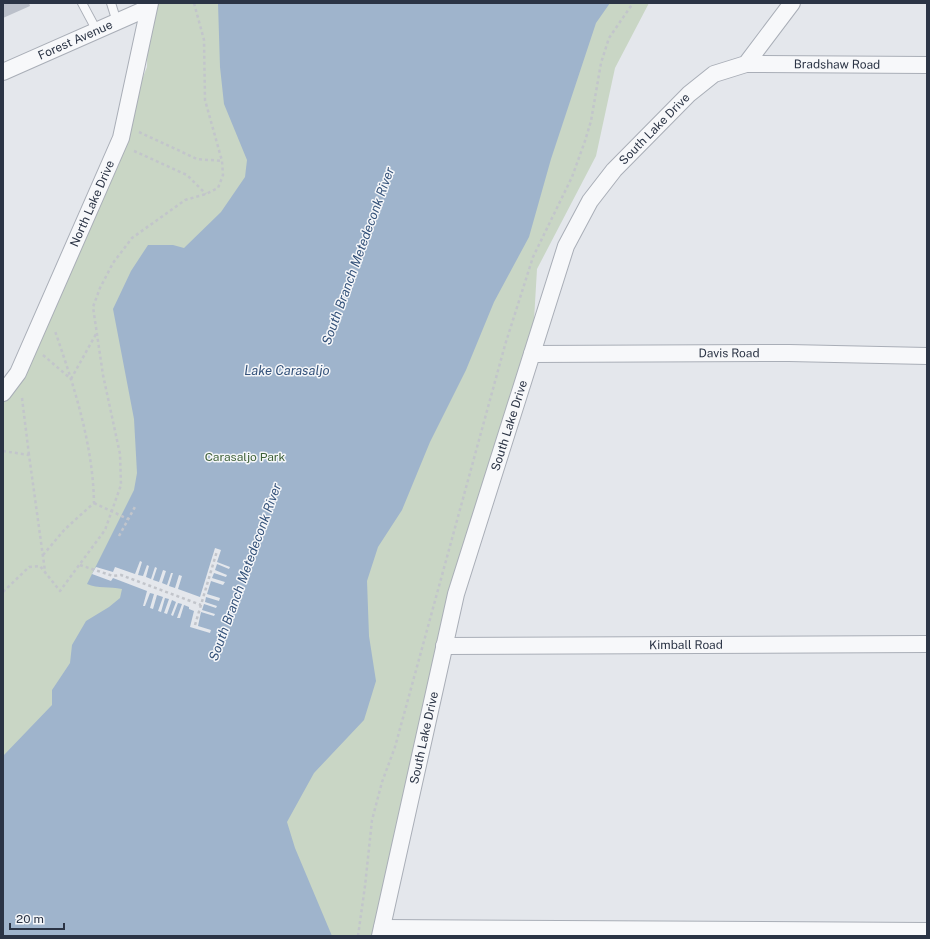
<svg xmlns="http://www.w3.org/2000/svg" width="930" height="939" viewBox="0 0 930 939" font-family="'Public Sans',sans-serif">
	<rect width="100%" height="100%" fill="#e4e7ec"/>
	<polygon fill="#c9d6c5" points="152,3 649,3 615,68 596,156 537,269 532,354 456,594 380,936 3,936 3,393 124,125 147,67 148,8"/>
	<path fill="#9fb4cc" d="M218 3H610L596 23 551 159 529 237 494 302 466 370 430 442 402 510 378 547 367 581 369 636 376 681 364 720 314 773 287 822 295 848 332 936H3V756L52 705V690L70 663 72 645 86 621 109 607 120 598 122 589C110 586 98 589 87 584L134 490 137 473 134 419 113 309 131 271 148 245H173L184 248 221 212 245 177 247 160 224 104 220 67Z"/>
	<polygon fill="#e4e7ec" points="215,548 221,550 217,562 230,567 229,569 217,564 215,570 227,575 226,577 214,573 212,578 225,582 223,585 211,581 207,594 220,598 219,601 206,597 205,602 217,606 216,608 204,604 202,610 215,614 214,616 201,612 198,626 211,630 210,633 190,627 194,611 189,609 189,607 184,605 180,618 177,618 182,604 178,603 173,616 171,615 176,602 172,600 167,614 164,613 169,599 165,598 161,612 158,611 163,597 157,595 153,609 150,608 154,594 150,593 145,606 143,606 147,591 113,578 111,581 92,574 96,567 113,572 115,567 135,574 140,561 142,562 138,575 143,576 147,565 149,566 146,577 151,579 155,567 157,568 153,580 159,582 163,570 166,571 162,583 167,585 171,573 173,573 169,586 175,588 179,575 182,576 178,589 200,597"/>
	<polygon fill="#bbc0ca" points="3,3 29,3 30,6 3,18"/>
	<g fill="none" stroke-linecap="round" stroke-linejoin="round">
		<g stroke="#a9aeb7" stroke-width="10">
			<g id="service">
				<polyline points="82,3 97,31"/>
				<polyline points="111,3 117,22"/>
			</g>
		</g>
		<g stroke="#a9aeb7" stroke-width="18">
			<g id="minor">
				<path id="s1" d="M746 64 927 65"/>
				<path id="s2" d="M3 72 148 8"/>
				<path id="s3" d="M532 354 789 353 927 356"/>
				<path id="s4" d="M3 393 18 373 121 138 150 3"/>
				<path id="s5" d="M444 646 927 644"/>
				<polyline points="382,928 927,931"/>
				<path id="s6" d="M380 936 456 594 566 246 590 201 614 170 689 94 714 74 746 64 792 3"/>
			</g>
		</g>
		<g stroke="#c2c5cb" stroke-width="2.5" stroke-dasharray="3 3" stroke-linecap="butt">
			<polyline points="139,132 197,159 222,161"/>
			<polyline points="134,151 187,175 206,194"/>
			<polyline points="43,355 71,379"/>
			<polyline points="71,379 96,334"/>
			<polyline points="22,398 29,455"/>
			<polyline points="3,451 29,455 45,571"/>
			<polyline points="94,503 128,519"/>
			<polyline points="119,536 136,505"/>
			<path d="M43 555 65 529 94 503C93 444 74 386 55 331"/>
			<polyline points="80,565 113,576 121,575 201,605"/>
			<polyline points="3,592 29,567 40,566 60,591 105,530 121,485 120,454 103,375 93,307 100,288 113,263 132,238 185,200 206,194 218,188 223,175 222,161 205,100 204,40 194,3"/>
			<polyline points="195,625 217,551"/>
			<polyline points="358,936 365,886 372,820 382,782 395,747 505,345 533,257 572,177 585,141 591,121 601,63 609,38 633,3"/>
		</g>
		<use href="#service" stroke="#f7f8fa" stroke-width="8"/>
		<use href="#minor" stroke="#f7f8fa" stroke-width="16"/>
	</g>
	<g text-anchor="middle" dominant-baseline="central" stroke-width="3" stroke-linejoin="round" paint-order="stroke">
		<g font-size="12" fill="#2b3445" stroke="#f4f6f9">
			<text stroke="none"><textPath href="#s2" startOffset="79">Forest Avenue</textPath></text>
			<text stroke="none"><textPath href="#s1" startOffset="91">Bradshaw Road</textPath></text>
			<text stroke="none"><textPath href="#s6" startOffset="863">South Lake Drive</textPath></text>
			<text stroke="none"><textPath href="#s4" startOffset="210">North Lake Drive</textPath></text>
			<text stroke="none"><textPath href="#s3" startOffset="197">Davis Road</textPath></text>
			<text stroke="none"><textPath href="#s6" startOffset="527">South Lake Drive</textPath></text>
			<text stroke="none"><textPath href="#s5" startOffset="242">Kimball Road</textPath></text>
			<text stroke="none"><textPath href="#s6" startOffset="203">South Lake Drive</textPath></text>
		</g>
		<g font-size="12" fill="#3f6138" stroke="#f4f6f9">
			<text x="245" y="457">Carasaljo Park</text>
		</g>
		<g font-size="13" font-style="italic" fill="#34527a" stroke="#f4f6f9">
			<text transform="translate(358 256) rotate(-70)">South Branch Metedeconk River</text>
			<text x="287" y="370">Lake Carasaljo</text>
			<text transform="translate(245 572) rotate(-70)">South Branch Metedeconk River</text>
		</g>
	</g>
	<rect width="930" height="939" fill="none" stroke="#2b3445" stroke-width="8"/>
	<path d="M10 923v6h54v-6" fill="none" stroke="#2b3445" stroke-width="2"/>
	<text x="16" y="923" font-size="12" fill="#2b3445" stroke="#f4f6f9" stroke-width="3" paint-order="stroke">20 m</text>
</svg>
